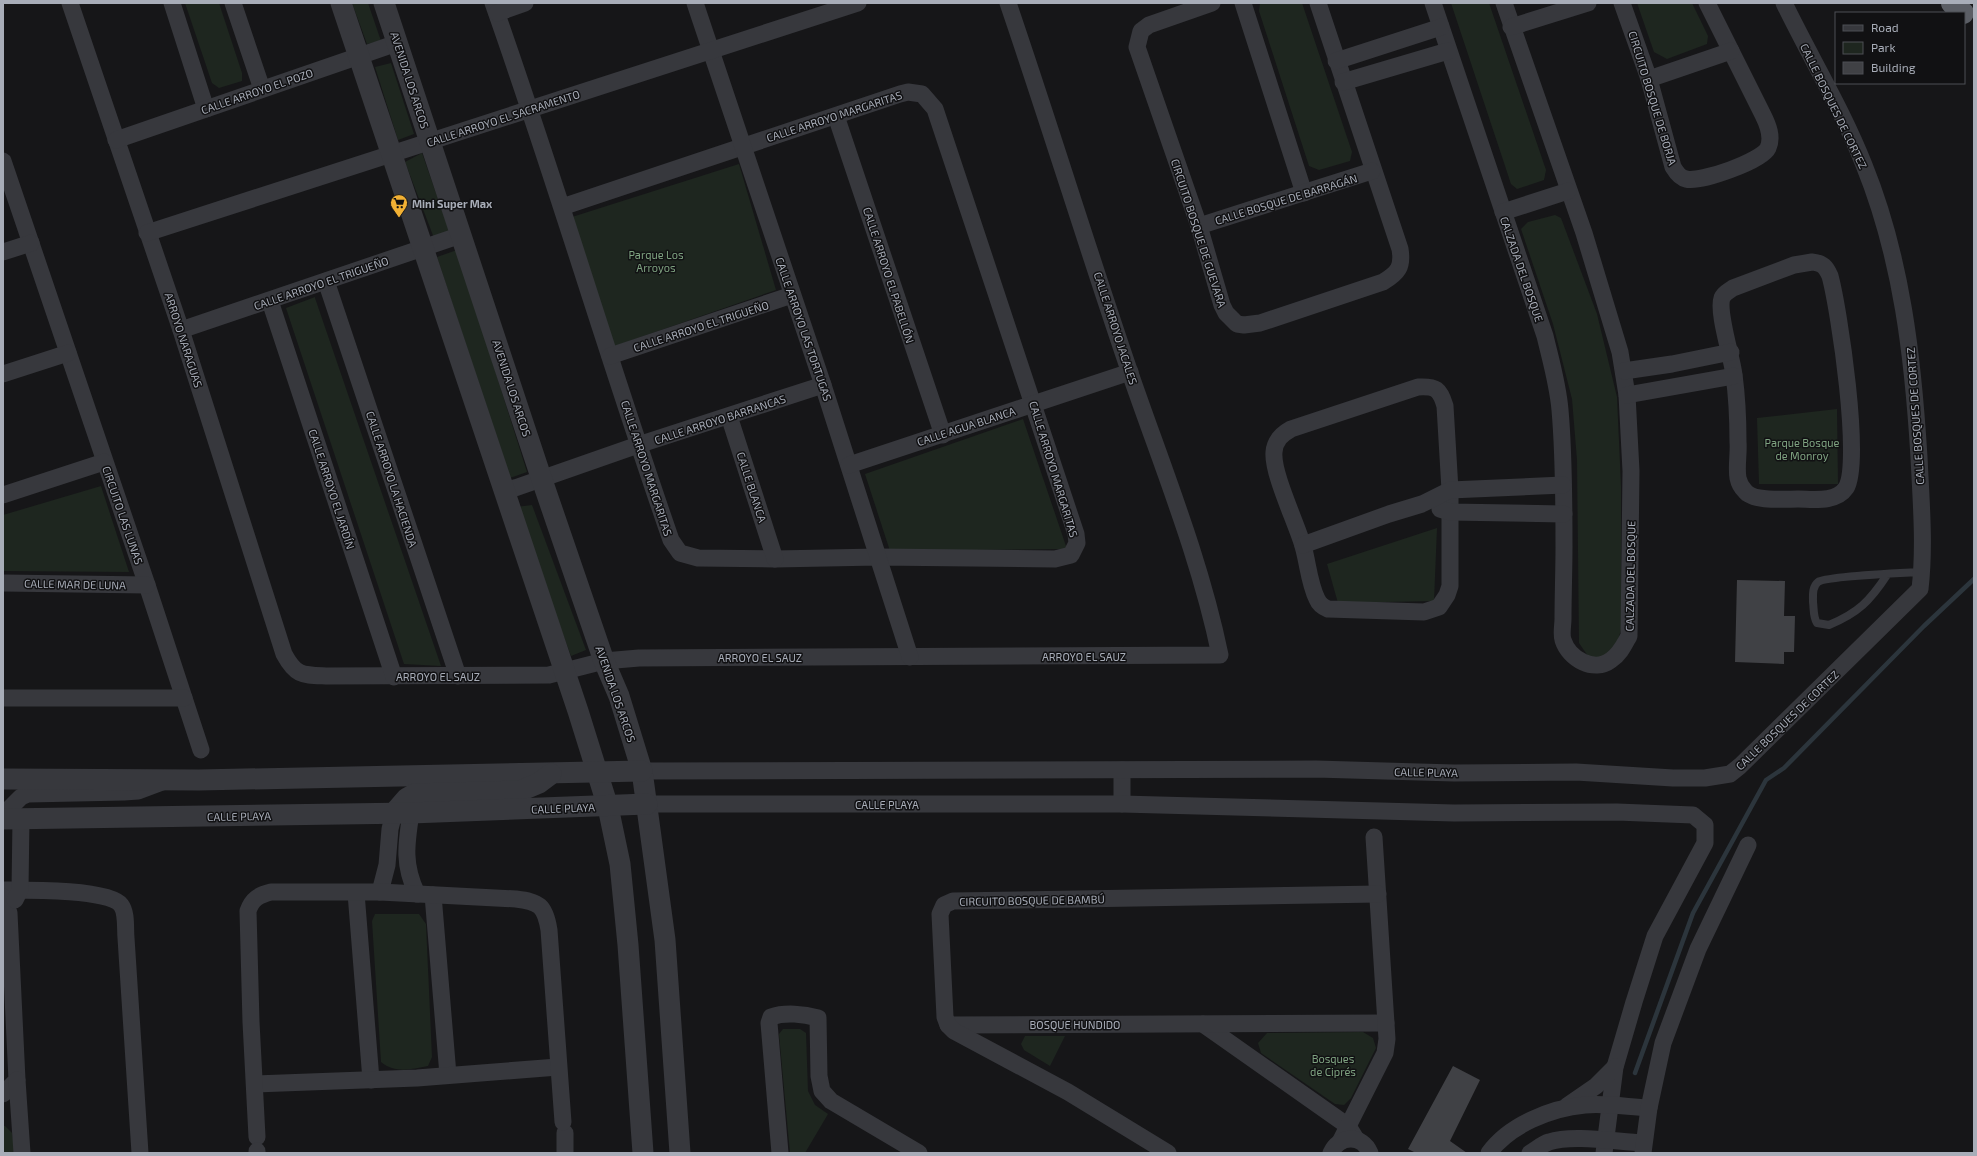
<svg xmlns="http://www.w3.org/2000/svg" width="1977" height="1156" viewBox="0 0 1977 1156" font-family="'Exo 2',sans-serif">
	<rect width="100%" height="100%" fill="#161618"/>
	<g fill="#1e261f">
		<polygon points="185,3 219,3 242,73 242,81 219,88 212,83"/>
		<polygon points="352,3 368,3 381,41 367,44"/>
		<polygon points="1260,3 1302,3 1352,152 1350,161 1319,170 1309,166 1259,11"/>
		<polygon points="1451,3 1489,3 1546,170 1544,180 1517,189 1511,184"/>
		<polygon points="1637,3 1692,3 1708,36 1707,44 1667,59 1654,52"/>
		<polygon points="391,63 414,134 398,140 375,67"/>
		<polygon points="422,153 450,233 434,238 405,162"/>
		<polygon points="739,164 776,290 612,347 572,217"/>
		<path d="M1555 215 1561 218 1597 314 1617 397 1621 486V630C1614 653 1616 656 1590 659L1579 643 1577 460 1572 399 1553 324 1521 229 1528 222Z"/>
		<polygon points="457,250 527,472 510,478 437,257"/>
		<polygon points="315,297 315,298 441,666 404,664 286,308"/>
		<polygon points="1837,409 1838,484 1759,484 1757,418"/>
		<polygon points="1023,419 1067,549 890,551 865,474"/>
		<polygon points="101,486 129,572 3,571 3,515"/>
		<polygon points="532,505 586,650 571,656 516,507"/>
		<polygon points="1437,528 1434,601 1338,603 1327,564"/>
		<path d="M375 914H419L426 924 432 1057 428 1066C411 1069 396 1074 381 1062L372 921Z"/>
		<polygon points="783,1029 800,1029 806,1033 808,1091 815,1105 828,1114 805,1153 790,1153 779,1034"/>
		<polygon points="1363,1032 1373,1038 1376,1048 1351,1098 1344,1105 1335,1104 1261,1053 1258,1043 1267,1033"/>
		<polygon points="1025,1036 1065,1036 1050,1066 1024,1050 1021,1044"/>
		<polygon points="3,1126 5,1126 12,1133 15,1153 3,1153"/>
	</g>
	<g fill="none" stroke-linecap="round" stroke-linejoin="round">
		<polyline stroke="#2c353c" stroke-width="4.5" points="1635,1073 1693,913 1766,780 1784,768 1924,626 1974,579"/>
	</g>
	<g fill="#404145">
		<polygon points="1737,580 1785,581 1784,616 1795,616 1794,652 1784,652 1784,664 1735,662"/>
		<polygon points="1453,1066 1480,1080 1450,1141 1467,1153 1416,1153 1408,1149"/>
	</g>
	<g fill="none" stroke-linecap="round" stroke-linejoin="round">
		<path stroke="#37383d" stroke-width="8" d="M1887 575C1870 601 1858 613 1829 625L1817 623C1813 617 1814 609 1813 602 1813 595 1812 587 1818 582 1827 576 1906 573 1922 572"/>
		<g stroke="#37383d" stroke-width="17">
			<path d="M70 3 181 330 284 654C296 676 302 675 326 676L549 675 604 661 639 658 1220 655C1200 558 1162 466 1130 373 1088 250 1050 126 1008 3"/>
			<polyline points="172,3 206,109"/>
			<polyline points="233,3 262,89"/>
			<path d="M493 3C556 181 609 362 671 540L680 553 698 558 775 559 878 557 1055 559 1071 555 1077 543 1076 534 935 109 922 94 908 92 900 94 562 207"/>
			<polyline points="695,3 823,385 910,657"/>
			<path d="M1212 3 1149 25 1141 31 1137 47 1199 226 1222 305 1226 313 1237 324 1244 325 1260 323 1383 282C1398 273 1403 267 1400 249L1318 3"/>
			<polyline points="1243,3 1304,193"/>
			<path d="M1433 3 1545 336C1551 361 1558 385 1560 410 1564 455 1564 501 1564 546 1564 570 1563 595 1563 619 1563 625 1561 634 1563 640 1569 659 1594 673 1611 660 1620 654 1624 645 1629 636L1631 471 1627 395 1620 352 1584 233 1504 3"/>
			<path d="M1622 3 1649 79 1673 167C1676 172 1680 178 1686 179 1700 183 1762 161 1768 148 1773 137 1768 125 1763 115L1707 3"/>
			<polyline points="497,13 525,3"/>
			<polyline points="1511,27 1588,3"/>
			<polyline points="1336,61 1441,27"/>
			<polyline points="1649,79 1731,51"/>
			<polyline points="1343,82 1448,51"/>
			<polyline points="836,116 943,435"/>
			<polyline points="116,140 397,43"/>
			<polyline points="3,161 147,585 201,750"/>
			<polyline points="1503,212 1568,191"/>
			<polyline points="1199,226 1372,171"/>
			<polyline points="147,233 858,3"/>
			<polyline points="3,252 31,243"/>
			<path d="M1812 262C1823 263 1826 267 1830 276 1839 309 1862 463 1846 488 1836 503 1812 499 1798 499 1785 499 1753 502 1745 491 1742 488 1739 483 1738 478 1736 467 1739 453 1738 442 1738 420 1737 397 1734 375 1732 357 1717 312 1722 298 1724 293 1729 291 1733 288L1794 265Z"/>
			<polyline points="326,281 458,676"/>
			<polyline points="270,301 394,677"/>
			<polyline points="181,330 461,235"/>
			<polyline points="610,356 792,295"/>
			<polyline points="1624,371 1672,364 1731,352"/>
			<polyline points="3,374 68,353"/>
			<path d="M1418 387C1436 386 1440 389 1445 406L1450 490V586L1447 595 1439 607 1424 612 1328 609C1323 607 1319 604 1317 599 1309 583 1308 563 1303 546 1296 522 1272 473 1274 452 1275 440 1282 434 1291 429Z"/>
			<polyline points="1627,395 1734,376"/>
			<polyline points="729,416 775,559"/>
			<polyline points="849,465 1130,372"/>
			<polyline points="503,490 515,488 638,445 823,385"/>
			<polyline points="3,495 104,462"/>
			<polyline points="1440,509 1450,512 1564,514"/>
			<polyline points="1303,545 1389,514 1422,504 1450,490 1563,485"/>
			<polyline points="3,583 147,585"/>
			<polyline points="3,698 184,698"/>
			<polyline points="1122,770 1122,804"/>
			<path d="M642 771 1316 769 1454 773 1576 772 1673 778H1705L1730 774 1740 766 1920 589C1925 546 1921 501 1919 457 1913 358 1902 259 1864 165 1842 109 1810 57 1784 3"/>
			<polyline points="647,804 1122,804 1454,813 1617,812 1693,815 1705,825 1705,843 1655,936 1634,1002 1615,1067 1604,1153"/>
			<path d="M411 813C406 845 403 865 417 894"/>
			<polyline points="3,815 21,797 28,794 124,792 138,791 162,782"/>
			<path d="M3 890C24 890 110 889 121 905 127 913 125 928 126 938L140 1153"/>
			<polyline points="380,892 387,865 390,829 394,813"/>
			<polyline points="356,893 371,1080"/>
			<polyline points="433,895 448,1075"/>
			<polyline points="3,897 9,913 17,1080 3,1094"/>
			<polyline points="15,900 20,890 21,818"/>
			<polyline points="1203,1024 1348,1126 1356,1139"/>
			<polyline points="948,1025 1386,1023"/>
			<polyline points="17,1080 22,1153"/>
			<polyline points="255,1084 417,1078 558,1067"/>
			<polyline points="1567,1106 1596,1086 1615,1067"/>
			<polyline points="565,1133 565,1153"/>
			<path d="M257 1137 251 1022 248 911C252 899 259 895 271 892H380L516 899C539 902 545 905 549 930L563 1122"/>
			<polyline points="1340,1142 1385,1053 1387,1039 1374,837"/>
			<polyline points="257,1151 257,1153"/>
			<path d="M780 1153 769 1023 771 1017C785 1012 804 1014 818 1018L819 1076 822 1091 831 1101 919 1153"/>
			<polyline points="1168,1153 1068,1092 954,1031 948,1025 945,1017 940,914 944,905 953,901 1378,894"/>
			<path d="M1331 1153C1339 1135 1362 1134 1370 1153"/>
			<path d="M1489 1153C1509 1125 1551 1108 1585 1105 1606 1103 1628 1107 1649 1108"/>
			<path d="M1530 1153C1536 1150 1542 1144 1549 1142 1573 1134 1617 1142 1643 1143"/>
			<polyline points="1643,1153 1649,1108 1663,1043 1698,949 1748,845"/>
		</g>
		<g stroke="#37383d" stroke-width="21">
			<polyline points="341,3 578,711 608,807 620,864 628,945 643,1153"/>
			<polyline points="384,3 541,477 604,661 619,696 642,771 665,940 680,1153"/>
			<polyline points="3,779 199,780 642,771"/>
			<polyline points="394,813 407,798 414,794 520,791 539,783 551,774"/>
			<polyline points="3,819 411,813 647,804"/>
		</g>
		<polyline stroke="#5b5e65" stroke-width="22" points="1952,3 1963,13"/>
	</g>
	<defs>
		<g id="supermarket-pin" transform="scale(0.9)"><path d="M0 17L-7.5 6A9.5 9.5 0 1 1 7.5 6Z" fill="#f2b134" stroke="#111113"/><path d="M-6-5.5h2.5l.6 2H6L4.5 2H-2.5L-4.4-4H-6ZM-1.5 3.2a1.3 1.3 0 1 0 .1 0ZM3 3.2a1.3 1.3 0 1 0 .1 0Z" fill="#111"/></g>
	</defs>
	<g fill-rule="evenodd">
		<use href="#supermarket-pin" x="399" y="203"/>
	</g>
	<g text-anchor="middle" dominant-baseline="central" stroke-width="3" stroke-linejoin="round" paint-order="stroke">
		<g font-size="11" fill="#a8adb8" stroke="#111113">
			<text transform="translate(410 80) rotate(72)">AVENIDA LOS ARCOS</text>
			<text transform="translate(257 91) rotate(-19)">CALLE ARROYO EL POZO</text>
			<text transform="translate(1653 98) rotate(73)">CIRCUITO BOSQUE DE BORJA</text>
			<text transform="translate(1834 106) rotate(64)">CALLE BOSQUES DE CORTEZ</text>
			<text transform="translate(834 116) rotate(-18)">CALLE ARROYO MARGARITAS</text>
			<text transform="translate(503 118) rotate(-18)">CALLE ARROYO EL SACRAMENTO</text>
			<text transform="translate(1286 199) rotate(-17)">CALLE BOSQUE DE BARRAGÁN</text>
			<text transform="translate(1199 233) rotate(72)">CIRCUITO BOSQUE DE GUEVARA</text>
			<text transform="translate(1522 269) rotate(71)">CALZADA DEL BOSQUE</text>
			<text transform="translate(889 275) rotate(72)">CALLE ARROYO EL PABELLÓN</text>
			<text transform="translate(321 283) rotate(-19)">CALLE ARROYO EL TRIGUEÑO</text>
			<text transform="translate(701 326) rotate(-18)">CALLE ARROYO EL TRIGUEÑO</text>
			<text transform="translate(1116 328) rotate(72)">CALLE ARROYO JACALES</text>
			<text transform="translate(804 329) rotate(71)">CALLE ARROYO LAS TORTUGAS</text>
			<text transform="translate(184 340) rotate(72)">ARROYO NARAGUAS</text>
			<text transform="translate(512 388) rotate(72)">AVENIDA LOS ARCOS</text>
			<text transform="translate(1915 416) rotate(-94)">CALLE BOSQUES DE CORTEZ</text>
			<text transform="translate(720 419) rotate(-18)">CALLE ARROYO BARRANCAS</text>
			<text transform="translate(966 426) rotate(-18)">CALLE AGUA BLANCA</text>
			<text transform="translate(647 468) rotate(72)">CALLE ARROYO MARGARITAS</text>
			<text transform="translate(1054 469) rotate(73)">CALLE ARROYO MARGARITAS</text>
			<text transform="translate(392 479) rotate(72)">CALLE ARROYO LA HACIENDA</text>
			<text transform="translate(752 487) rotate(72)">CALLE BLANCA</text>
			<text transform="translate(332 489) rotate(72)">CALLE ARROYO EL JARDÍN</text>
			<text transform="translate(123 515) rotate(71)">CIRCUITO LAS LUNAS</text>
			<text transform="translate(1630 576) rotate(-89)">CALZADA DEL BOSQUE</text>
			<text transform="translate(75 584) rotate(1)">CALLE MAR DE LUNA</text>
			<text x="1084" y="656">ARROYO EL SAUZ</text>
			<text x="760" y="657">ARROYO EL SAUZ</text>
			<text x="438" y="676">ARROYO EL SAUZ</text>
			<text transform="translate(616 694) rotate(71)">AVENIDA LOS ARCOS</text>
			<text transform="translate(1787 720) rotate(-44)">CALLE BOSQUES DE CORTEZ</text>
			<text transform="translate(1426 772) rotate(1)">CALLE PLAYA</text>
			<text x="887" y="804">CALLE PLAYA</text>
			<text transform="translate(563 808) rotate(-2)">CALLE PLAYA</text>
			<text transform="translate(239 816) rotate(-1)">CALLE PLAYA</text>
			<text transform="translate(1032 900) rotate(-1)">CIRCUITO BOSQUE DE BAMBÚ</text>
			<text x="1075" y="1024">BOSQUE HUNDIDO</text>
		</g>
		<g font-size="11" font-weight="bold" fill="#a8adb8" stroke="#111113" text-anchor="start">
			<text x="412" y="203">Mini Super Max</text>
		</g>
		<g font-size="11" fill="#7fa381" stroke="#111113">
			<text x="656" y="254">Parque Los<tspan x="656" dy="13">Arroyos</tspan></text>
			<text x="1802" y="442">Parque Bosque<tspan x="1802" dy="13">de Monroy</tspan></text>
			<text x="1333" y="1058">Bosques<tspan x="1333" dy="13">de Ciprés</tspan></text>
		</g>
	</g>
	<rect width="1977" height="1156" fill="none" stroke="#a8adb8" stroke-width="8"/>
	<rect x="1835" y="12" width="130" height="72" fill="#111113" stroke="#4d4f55"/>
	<rect x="1843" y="25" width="20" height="6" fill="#37383d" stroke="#4d4f55"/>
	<text x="1871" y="32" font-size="12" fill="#a8adb8">Road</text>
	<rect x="1843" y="42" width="20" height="12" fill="#1e261f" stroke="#4d4f55"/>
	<text x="1871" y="52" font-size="12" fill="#a8adb8">Park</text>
	<rect x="1843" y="62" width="20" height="12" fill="#404145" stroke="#4d4f55"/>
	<text x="1871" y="72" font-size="12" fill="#a8adb8">Building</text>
</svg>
